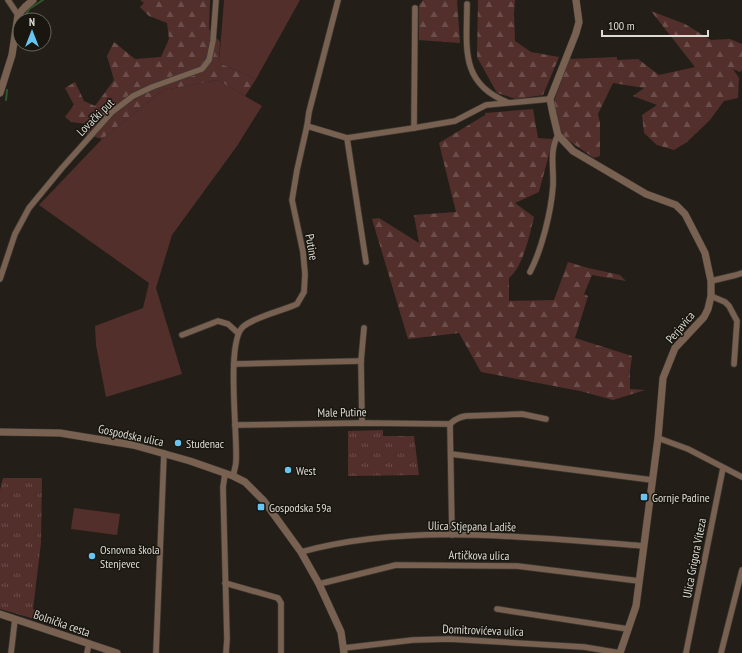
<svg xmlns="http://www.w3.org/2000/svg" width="742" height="653" viewBox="0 0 742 653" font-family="'PT Sans Narrow',sans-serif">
	<defs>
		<pattern id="forest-firs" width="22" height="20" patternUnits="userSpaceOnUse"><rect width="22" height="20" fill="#532f2c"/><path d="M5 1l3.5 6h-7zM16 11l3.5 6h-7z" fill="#6b4d4a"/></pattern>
		<pattern id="park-tufts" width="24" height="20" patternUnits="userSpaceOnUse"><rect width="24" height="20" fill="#532f2c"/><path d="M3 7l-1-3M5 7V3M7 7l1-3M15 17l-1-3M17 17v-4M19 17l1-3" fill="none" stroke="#6b4d4a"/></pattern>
	</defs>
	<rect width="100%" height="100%" fill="#231f18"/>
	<g fill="#532f2c">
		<polygon points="224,0 300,0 256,79 219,63"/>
		<polygon points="218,80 262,106 237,146 172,235 156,288 182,374 106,397 96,345 95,326 143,308 149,283 39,205 102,139 163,90"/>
		<polygon points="74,508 120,514 117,535 71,529"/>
	</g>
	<g fill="url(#forest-firs)">
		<polygon points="140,0 210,0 209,29 220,42 219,63 256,79 245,96 218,80 163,90 102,139 85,134 87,124 71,122 65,117 74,105 65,88 75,82 84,101 95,106 114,80 107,56 114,42 135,59 161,57 169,39 167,23 149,16 140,7 144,3"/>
		<polygon points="423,0 457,0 460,43 419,40 419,5"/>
		<polygon points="478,0 515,0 514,13 515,41 531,52 559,57 543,95 516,99 497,93 477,57"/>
		<polygon points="651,11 685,24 711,40 730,39 742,44 742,70 740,72 733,69 739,78 738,98 724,101 710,120 687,142 674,150 657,145 644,133 642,115 657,105 633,96 644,88 613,83 598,114 600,123 600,156 594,158 572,143 560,134 554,101 569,59 617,57 617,60 638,59 659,75 695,67"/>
		<path d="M533 109 538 138 553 139 539 192 515 203 534 217C529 236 524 265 509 278V301L554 300 568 262 588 268 620 275 626 281 592 275 584 294 588 296 575 338 632 356 630 371V389L645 390 613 400 580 391 481 372 459 333 408 339 372 219 379 218 419 243 414 215 456 212 439 143 485 115V113Z"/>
	</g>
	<g fill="url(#park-tufts)">
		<polygon points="383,430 383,436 414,436 419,475 348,476 348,431"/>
		<polygon points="3,478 42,478 41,543 33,609 40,611 36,619 31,618 0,609 0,490"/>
	</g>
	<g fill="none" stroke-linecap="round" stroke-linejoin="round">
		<g stroke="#2e582b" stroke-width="2">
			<polyline points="23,20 29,9 43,0"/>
			<polyline points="19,45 20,40"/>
			<polyline points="6,100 7,90"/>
		</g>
		<g stroke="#3d3933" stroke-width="7">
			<g id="minor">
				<polyline points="8,0 18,15"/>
				<path d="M467 4C467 46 459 83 507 102"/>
				<polyline points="307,126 347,138 414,128 455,121 486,105 550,99"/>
				<polyline points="414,128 415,8"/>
				<polyline points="347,138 366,262"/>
				<path d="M530 272C542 249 551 212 553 186 554 168 549 151 558 135"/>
				<polyline points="0,279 15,234 29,208 62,168 112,112 133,96 152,87 202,69 209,60 213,41 216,0"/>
				<polyline points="711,281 736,275 742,273"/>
				<polyline points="711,296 725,302 729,306 737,321 734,364"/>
				<polyline points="182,335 218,321 228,324 238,333"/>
				<polyline points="234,364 361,361"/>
				<polyline points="362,423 361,361 364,328"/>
				<path d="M450 424C455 419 459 417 466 416L522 414 546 419"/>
				<polyline points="235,425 362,423 450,424 452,535"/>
				<polyline points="658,438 688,449 742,477"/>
				<polyline points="451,454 652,480"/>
				<polyline points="225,474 223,487 227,639 226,653"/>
				<path d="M233 476C234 471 236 466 236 461 238 436 225 339 244 326 257 316 282 311 297 304L304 292 305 274 303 252 292 200 297 170 307 126 309 112 338 0"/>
				<path d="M301 552C409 522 534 538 644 546"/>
				<polyline points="225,583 278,598 281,603 281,653"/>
				<polyline points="319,584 396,565 517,566 639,581"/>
				<polyline points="497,609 628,629"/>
				<polyline points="344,648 413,640 449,639 584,647 620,653"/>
				<polyline points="11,653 15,619"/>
				<polyline points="87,653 89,643"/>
				<polyline points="156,653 164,453"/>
				<polyline points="686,653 723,468"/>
				<polyline points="721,653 742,570"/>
			</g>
		</g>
		<g stroke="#3d3933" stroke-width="8">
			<g id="tertiary">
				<polyline points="576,0 579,22 576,33 550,99 553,114 558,135 573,151 646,194 676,205 685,214 705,253 711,281 711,296 708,309 704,317 675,348 663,378 658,438 636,606 620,653"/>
				<polyline points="0,93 12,55 18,15 25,7 33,0"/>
				<polyline points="0,432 60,433 133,445 190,461 233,476 245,482 264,501 301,552 319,584 341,632 344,653"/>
				<polyline points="0,614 117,653"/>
			</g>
		</g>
		<use href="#minor" stroke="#796152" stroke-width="5.5"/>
		<use href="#tertiary" stroke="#796152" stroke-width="7"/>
	</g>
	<g fill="#68c4f0" stroke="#19160f" stroke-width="1.5">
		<circle cx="178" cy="443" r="4"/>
		<circle cx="288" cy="470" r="4"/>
		<rect x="640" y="493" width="8" height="8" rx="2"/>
		<rect x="257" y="503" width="8" height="8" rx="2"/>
		<circle cx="92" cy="556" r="4"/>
	</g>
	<g text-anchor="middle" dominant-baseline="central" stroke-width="3" stroke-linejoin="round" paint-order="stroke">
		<g font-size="12" fill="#dddbd6" stroke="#19160f">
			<text transform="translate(95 117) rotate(-45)">Lovački put</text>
			<text transform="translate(312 247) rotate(80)">Putine</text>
			<text transform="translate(680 327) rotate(-50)">Perjavica</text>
			<text transform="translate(342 412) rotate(-1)">Male Putine</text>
			<text transform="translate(131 435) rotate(12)">Gospodska ulica</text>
			<text transform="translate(472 526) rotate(1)">Ulica Stjepana Ladiše</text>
			<text transform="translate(479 555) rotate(1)">Artičkova ulica</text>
			<text transform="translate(694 558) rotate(-79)">Ulica Grigora Viteza</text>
			<text transform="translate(62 623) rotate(19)">Bolnička cesta</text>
			<text transform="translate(483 630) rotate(2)">Domitrovićeva ulica</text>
		</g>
		<g font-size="12" fill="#dddbd6" stroke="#19160f" text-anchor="start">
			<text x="186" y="443">Studenac</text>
			<text x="296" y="470">West</text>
			<text x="652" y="497">Gornje Padine</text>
			<text x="269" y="507">Gospodska 59a</text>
			<text x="100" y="549">Osnovna škola<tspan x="100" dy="14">Stenjevec</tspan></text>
		</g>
	</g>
	<g transform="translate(32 32)"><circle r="19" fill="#19160f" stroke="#67655f"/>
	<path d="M0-3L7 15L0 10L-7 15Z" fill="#68c4f0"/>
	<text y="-6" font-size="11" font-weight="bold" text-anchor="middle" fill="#dddbd6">N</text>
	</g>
	<path d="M602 30v6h106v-6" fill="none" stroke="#dddbd6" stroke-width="2"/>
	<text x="608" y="30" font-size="12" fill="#dddbd6" stroke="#19160f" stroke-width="3" paint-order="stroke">100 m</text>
</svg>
